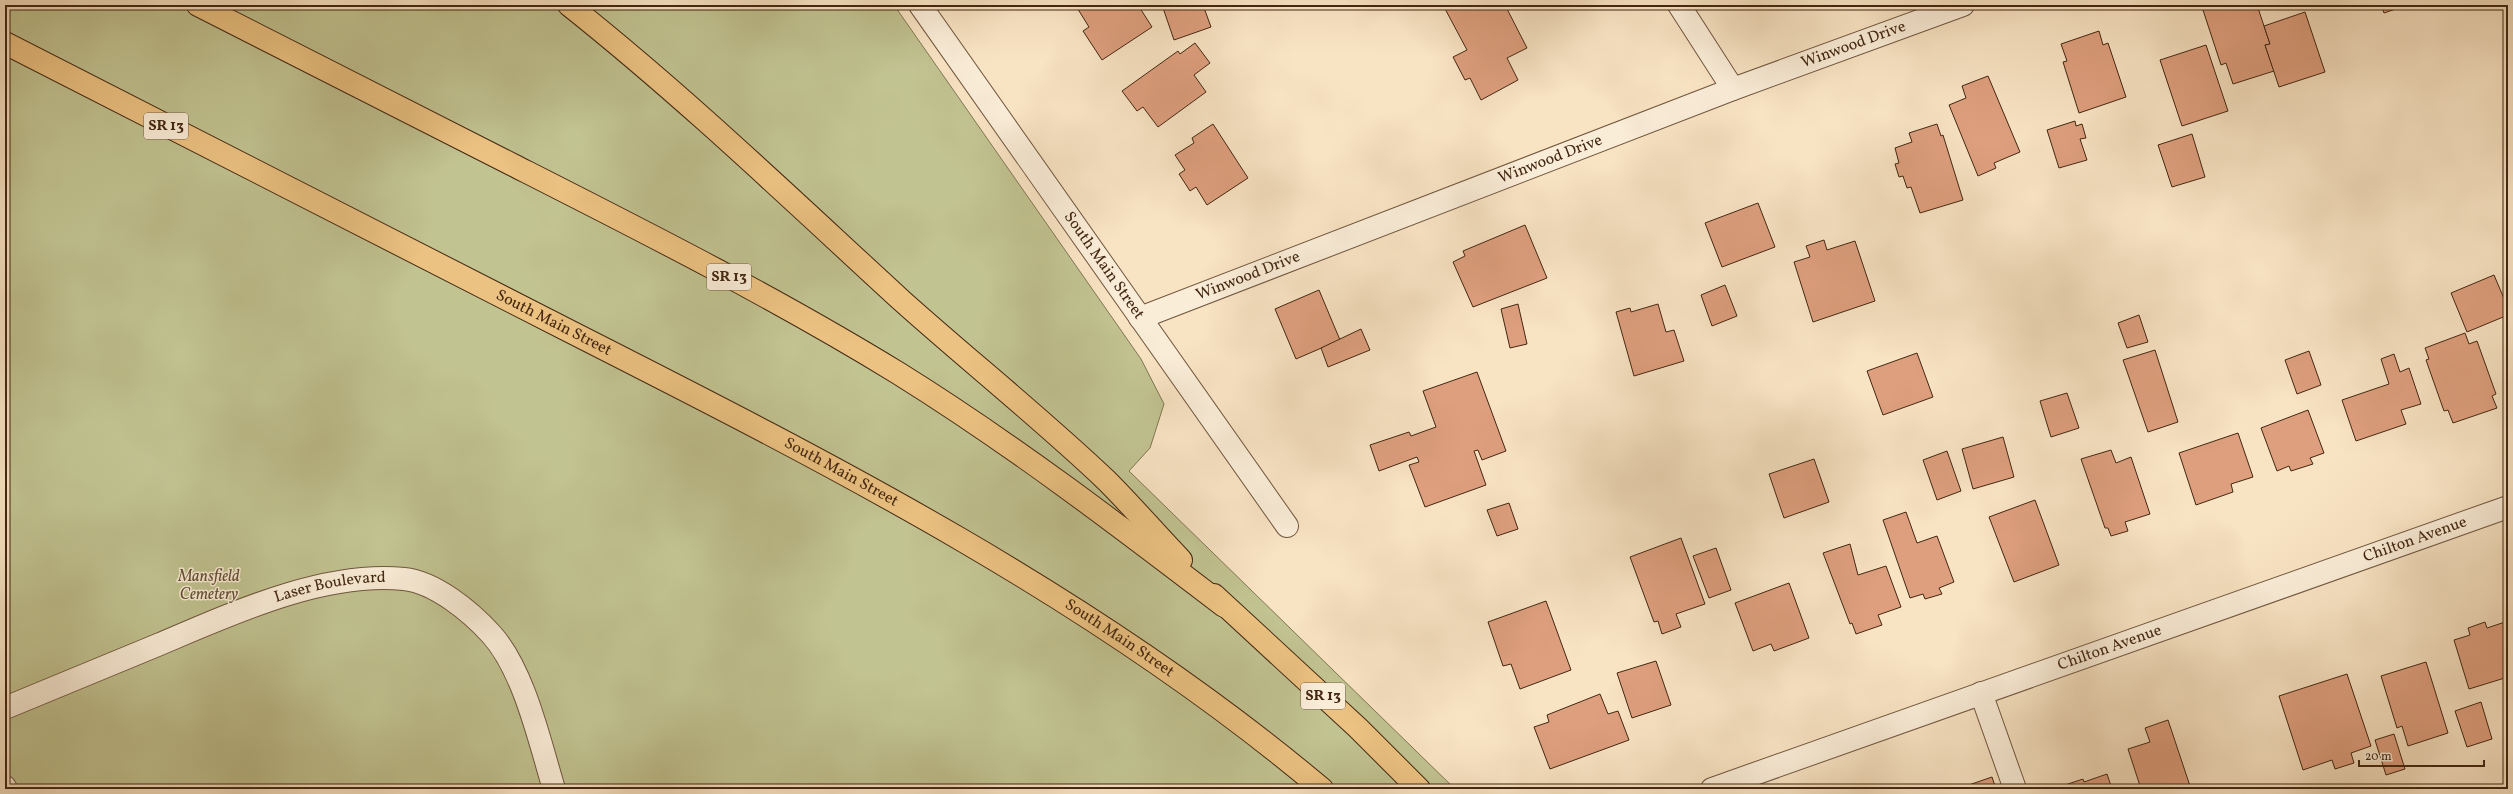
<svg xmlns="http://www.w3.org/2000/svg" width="2513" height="794" viewBox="0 0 2513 794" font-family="Vollkorn,serif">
	<rect width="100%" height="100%" fill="#f8e3c3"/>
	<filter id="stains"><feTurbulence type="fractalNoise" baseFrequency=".005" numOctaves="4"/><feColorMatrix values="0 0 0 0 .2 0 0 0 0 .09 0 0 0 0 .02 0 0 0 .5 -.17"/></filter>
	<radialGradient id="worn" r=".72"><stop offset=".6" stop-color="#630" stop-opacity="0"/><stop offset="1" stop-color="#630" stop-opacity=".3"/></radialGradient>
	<polygon fill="#c1c391" stroke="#827552" points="5,5 894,5 1141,359 1164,404 1150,448 1129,471 1455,789 5,789"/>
	<g fill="#de9f7e" stroke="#432712">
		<polygon points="1078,5 1138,5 1152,27 1102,60 1083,31 1089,27 1076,6"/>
		<polygon points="1162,5 1203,5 1211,27 1174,40"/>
		<polygon points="1443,5 1505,5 1527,48 1507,58 1518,80 1481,100 1470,78 1465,80 1453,57 1467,50"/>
		<polygon points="2209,5 2257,5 2270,44 2265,45 2274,71 2233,84 2226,63 2221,65 2202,7"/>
		<polygon points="2381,5 2407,5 2384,13"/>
		<polygon points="2305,12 2325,72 2279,87 2265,45 2270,44 2264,26"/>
		<polygon points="2099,31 2103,45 2108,43 2126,97 2079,113 2063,62 2067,61 2061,44"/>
		<polygon points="1195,43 1210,63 1194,75 1206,92 1158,127 1143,107 1137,111 1122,91 1178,51 1180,54"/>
		<polygon points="2206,45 2228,111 2182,126 2160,60"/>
		<polygon points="1988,76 2020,152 1994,163 1996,168 1978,176 1949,105 1966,98 1962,86"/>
		<polygon points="2075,121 2076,126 2082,124 2086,138 2080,139 2087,160 2059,168 2047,130"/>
		<polygon points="1213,124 1248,178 1207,205 1196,187 1190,191 1179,174 1185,170 1175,155 1194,143 1192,138"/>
		<polygon points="1937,124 1941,136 1943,135 1963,200 1920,213 1911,187 1907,188 1903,176 1899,177 1895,164 1899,163 1895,148 1912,142 1909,133"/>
		<polygon points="2192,134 2205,177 2172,187 2158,145"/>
		<polygon points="1758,203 1775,247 1722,267 1705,223"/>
		<polygon points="1525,225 1547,278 1473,307 1453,262 1465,256 1463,251"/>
		<polygon points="1824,240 1827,250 1855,241 1875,301 1813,322 1794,262 1810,257 1806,246"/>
		<polygon points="2494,275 2508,308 2508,315 2467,332 2451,293"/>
		<polygon points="1725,285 1737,316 1712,326 1701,295"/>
		<polygon points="1319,290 1340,340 1296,359 1275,309"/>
		<polygon points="1518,304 1527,344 1510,348 1501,309"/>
		<polygon points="1658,304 1666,332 1674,330 1684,361 1634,376 1616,312 1630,308 1631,312"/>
		<polygon points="2139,315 2148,342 2127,348 2118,323"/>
		<polygon points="1361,329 1370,350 1328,367 1321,348"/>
		<polygon points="2465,333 2469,344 2477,341 2496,394 2492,396 2497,408 2453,423 2448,410 2444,411 2426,360 2429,359 2425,348"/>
		<polygon points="2155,350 2178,422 2148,432 2123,360"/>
		<polygon points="2309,351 2321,385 2297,394 2285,360"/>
		<polygon points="1917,353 1933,397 1883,415 1867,371"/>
		<polygon points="2394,354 2400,372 2409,368 2421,404 2401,410 2406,424 2356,441 2342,400 2389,384 2381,359"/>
		<polygon points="1477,372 1506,451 1482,460 1478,450 1474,451 1486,485 1425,507 1409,465 1419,462 1417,457 1379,471 1370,445 1409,432 1411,436 1436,427 1423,391"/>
		<polygon points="2067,393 2079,428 2051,437 2040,401"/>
		<polygon points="2308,410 2324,453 2310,458 2313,464 2291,471 2289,466 2277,471 2261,428"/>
		<polygon points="2238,433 2253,477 2231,484 2233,492 2196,505 2179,453"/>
		<polygon points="2003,437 2014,477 1973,489 1962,449"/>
		<polygon points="2111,450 2116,463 2131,457 2150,514 2125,522 2128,531 2111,536 2108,528 2105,528 2081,459"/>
		<polygon points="1947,451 1961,491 1937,500 1923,460"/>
		<polygon points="1814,459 1829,502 1784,518 1769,474"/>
		<polygon points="2035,500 2059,565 2014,582 1989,517"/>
		<polygon points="1509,503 1518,529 1497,536 1487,510"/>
		<polygon points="1906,512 1917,543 1937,536 1954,582 1939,588 1942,594 1925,599 1923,594 1910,598 1883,520"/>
		<polygon points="1681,538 1705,604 1676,614 1681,627 1662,634 1658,621 1654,622 1630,557"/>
		<polygon points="1850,544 1858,575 1886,566 1901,607 1878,615 1882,625 1856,634 1852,623 1850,624 1823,553"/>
		<polygon points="1716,548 1731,590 1709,598 1693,556"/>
		<polygon points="1789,583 1809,638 1774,651 1771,644 1753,651 1735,603"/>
		<polygon points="1546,601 1571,670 1520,689 1511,664 1503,666 1488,622"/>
		<polygon points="2485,622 2487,628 2505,622 2508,633 2508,677 2469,689 2454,640 2470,635 2468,628"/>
		<polygon points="1656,661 1671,705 1632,718 1617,673"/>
		<polygon points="2426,662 2448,733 2408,746 2402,726 2397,728 2381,676"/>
		<polygon points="2347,674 2371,746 2351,753 2354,763 2335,769 2332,760 2303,770 2279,696"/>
		<polygon points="1600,694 1608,714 1618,711 1629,740 1550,769 1534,727 1549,722 1547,715"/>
		<polygon points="2481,702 2492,739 2467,747 2455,711"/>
		<polygon points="2168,720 2191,789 2141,789 2128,749 2150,742 2145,728"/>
		<polygon points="2394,734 2405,769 2386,775 2375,740"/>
		<polygon points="2107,774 2112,789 2053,789 2083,779 2084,782"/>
		<polygon points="1992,777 1996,789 1964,789 1963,787"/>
	</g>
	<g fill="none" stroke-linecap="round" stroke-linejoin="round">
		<g stroke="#70563e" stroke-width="24">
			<g id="minor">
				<path id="s1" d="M920 5 1287 526"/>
				<polyline points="1679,5 1733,89"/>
				<path id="s2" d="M1140 318 1733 89 1963 5"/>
				<polyline points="1981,693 2015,789"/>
				<path id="s3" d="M5 708C57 687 108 665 160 644 233 613 324 571 404 579 435 582 471 612 491 634 524 670 540 743 554 789"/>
				<polyline points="5,787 6,789"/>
				<path id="s4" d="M1712 789 2508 507"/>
			</g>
		</g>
		<g stroke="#432712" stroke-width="24">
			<g id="highway">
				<path d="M198 5C303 59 408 112 513 165 643 231 774 297 898 373 1012 444 1118 525 1224 606"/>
				<path d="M569 5C686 98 791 199 901 300 969 361 1041 418 1107 481 1132 506 1156 534 1181 560"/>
				<path id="s5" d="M5 43C195 141 385 238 575 334 835 466 1098 600 1322 789"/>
				<polyline points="1214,595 1358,728 1419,789"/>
			</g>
		</g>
		<use href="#minor" stroke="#faedd8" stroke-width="22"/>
		<use href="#highway" stroke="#ecc282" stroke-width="22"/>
	</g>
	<g text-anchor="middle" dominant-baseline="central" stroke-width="3" stroke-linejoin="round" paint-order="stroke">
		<g fill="#faedd8" stroke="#7a624d" stroke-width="1">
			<rect x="144" y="113" width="44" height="26" rx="3"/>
			<rect x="707" y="264" width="44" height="26" rx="3"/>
			<rect x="1301" y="683" width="44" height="26" rx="3"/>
		</g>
		<g font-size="15" font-weight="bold" fill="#432712">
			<text x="166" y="126">SR 13</text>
			<text x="729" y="277">SR 13</text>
			<text x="1323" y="696">SR 13</text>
		</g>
		<g font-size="16" fill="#432712" stroke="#faedd8">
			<text stroke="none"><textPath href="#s2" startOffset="764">Winwood Drive</textPath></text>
			<text stroke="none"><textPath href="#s2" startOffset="440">Winwood Drive</textPath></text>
			<text stroke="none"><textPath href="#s1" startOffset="319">South Main Street</textPath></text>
			<text stroke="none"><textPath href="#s2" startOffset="116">Winwood Drive</textPath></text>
			<text stroke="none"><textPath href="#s5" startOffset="616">South Main Street</textPath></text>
			<text stroke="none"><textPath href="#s5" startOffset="940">South Main Street</textPath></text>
			<text stroke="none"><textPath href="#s4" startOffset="746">Chilton Avenue</textPath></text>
			<text stroke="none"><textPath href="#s3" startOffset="348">Laser Boulevard</textPath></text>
			<text stroke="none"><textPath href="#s5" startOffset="1264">South Main Street</textPath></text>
			<text stroke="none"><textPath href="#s4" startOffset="422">Chilton Avenue</textPath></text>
		</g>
		<g font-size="16" font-style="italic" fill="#624e32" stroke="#faedd8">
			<text x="209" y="577">Mansfield<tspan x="209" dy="18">Cemetery</tspan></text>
		</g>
	</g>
	<rect width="2513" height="794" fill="none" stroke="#f8e3c3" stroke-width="20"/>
	<rect x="6" y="6" width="2501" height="782" fill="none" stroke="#432712" stroke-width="2"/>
	<rect x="10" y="10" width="2493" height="774" fill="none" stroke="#432712"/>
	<path d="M2359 760v6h125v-6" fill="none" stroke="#432712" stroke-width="2"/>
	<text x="2365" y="760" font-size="12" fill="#432712" stroke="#faedd8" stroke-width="3" paint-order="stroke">20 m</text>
	<rect width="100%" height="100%" filter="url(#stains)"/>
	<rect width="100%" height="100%" fill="url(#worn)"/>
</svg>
